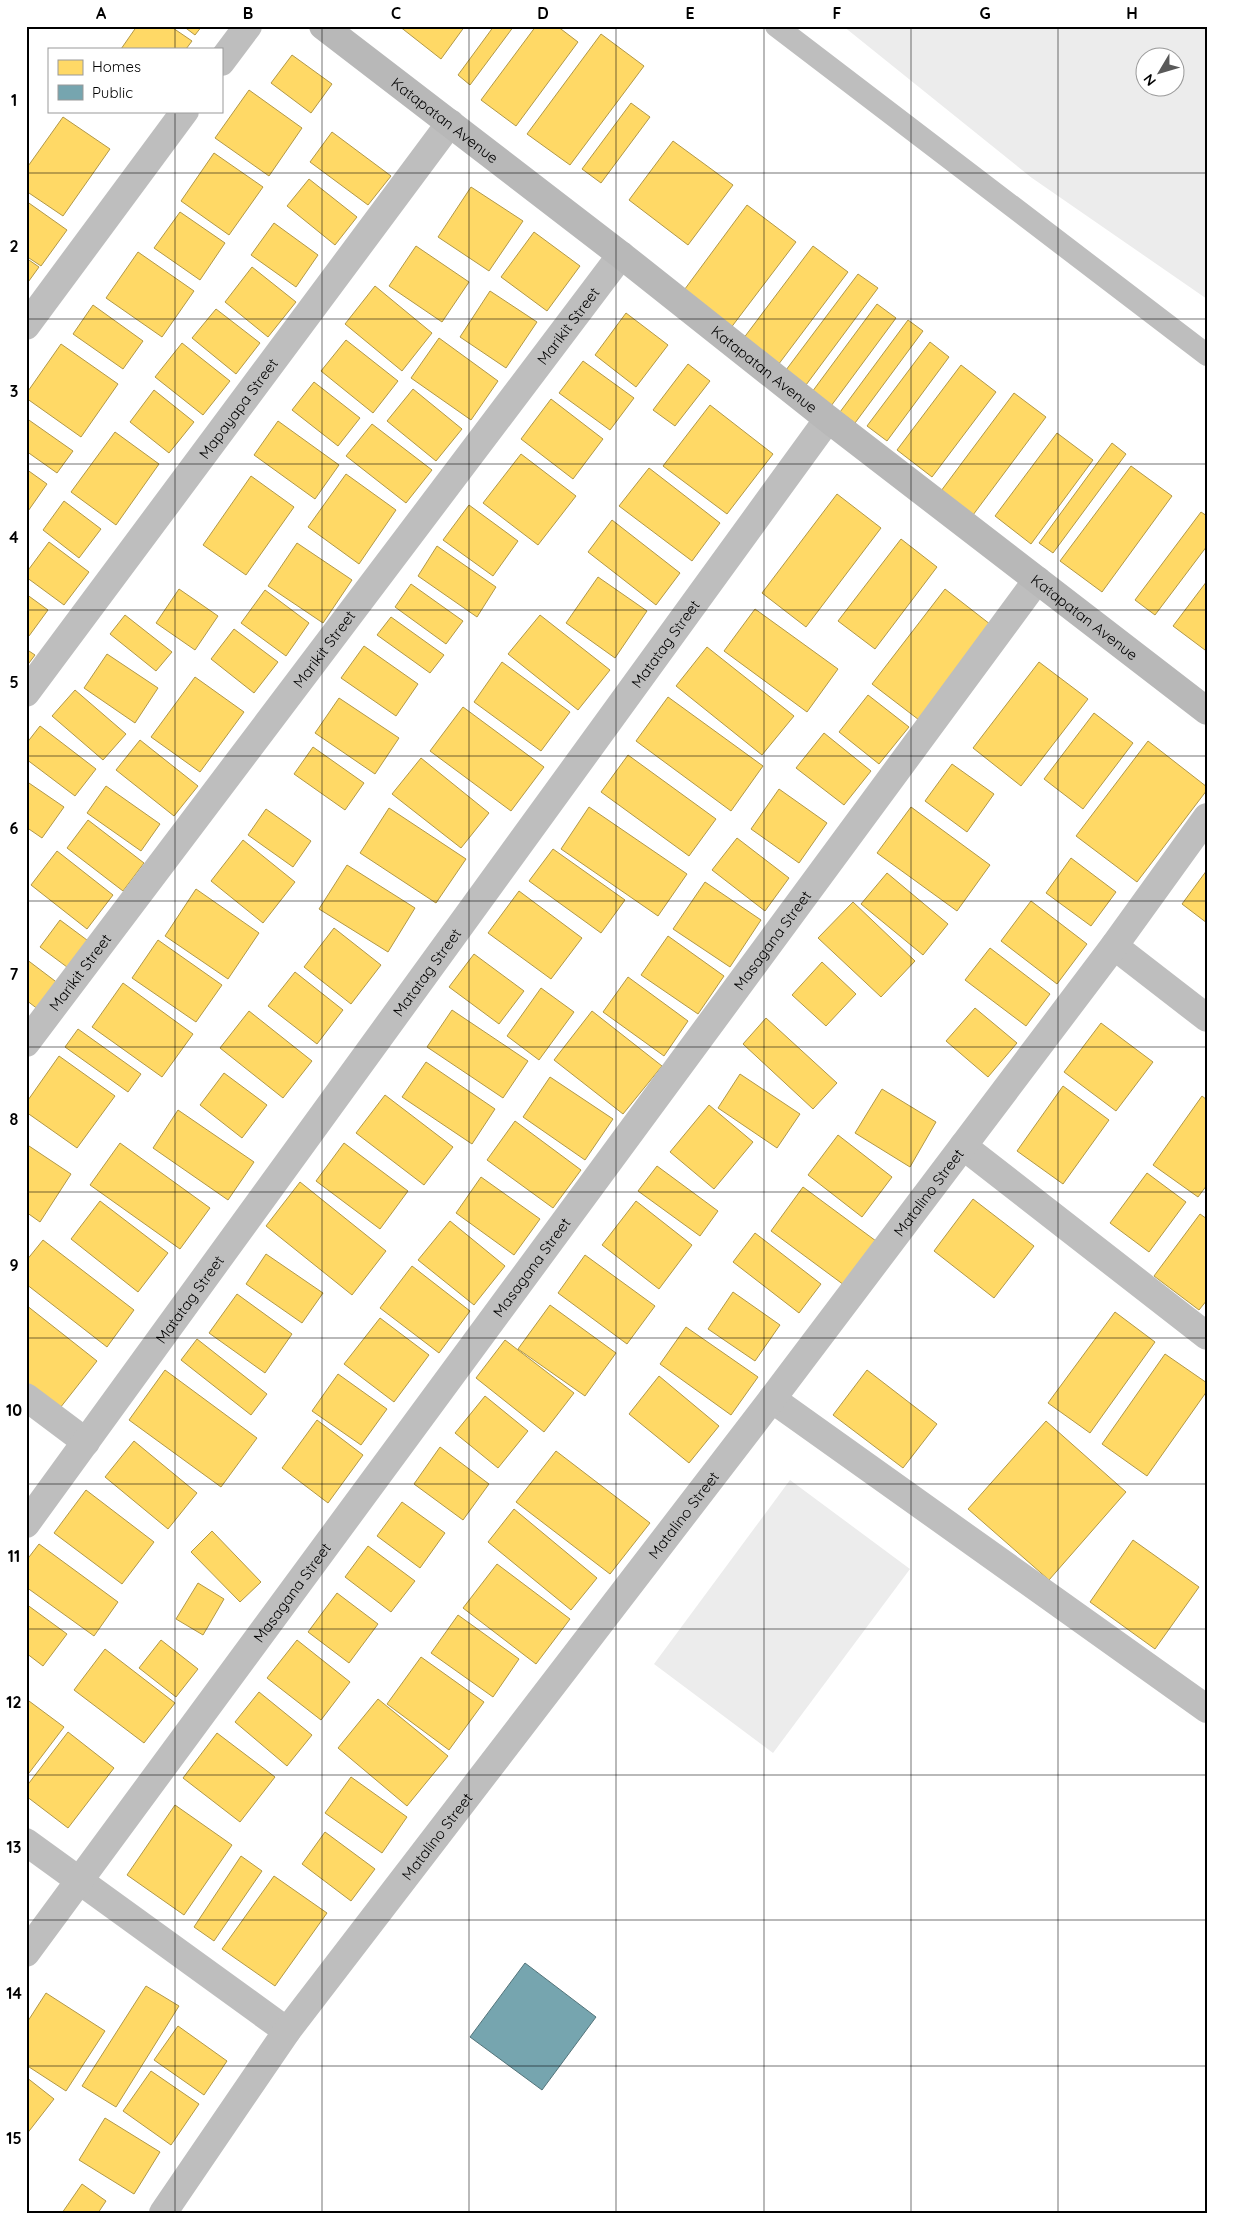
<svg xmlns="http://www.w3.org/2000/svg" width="1233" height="2239" viewBox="0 0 1233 2239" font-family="Quicksand,sans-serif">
	<rect width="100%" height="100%" fill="#fff"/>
	<g fill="#ececec" fill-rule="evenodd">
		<path d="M843 26H1207V299L1032 178ZM1146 58H1176V88H1146Z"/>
		<polygon points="790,1480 910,1569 773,1753 654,1664"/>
	</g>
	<g fill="#ffd966" stroke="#b29847">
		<polygon points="137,26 170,26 192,41 186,49 121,49"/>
		<polygon points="183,26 202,26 195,35"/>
		<polygon points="399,26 465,26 441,59"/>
		<polygon points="494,26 514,26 470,85 458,75"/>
		<polygon points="536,26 557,26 578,42 516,126 481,100"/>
		<polygon points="601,34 644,66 570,165 527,134"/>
		<polygon points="292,55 332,84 311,113 271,83"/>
		<polygon points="249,90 302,128 269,176 215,138"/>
		<polygon points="631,103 650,117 601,183 582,169"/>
		<polygon points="63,117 110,149 63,216 26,191 26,169"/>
		<polygon points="332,132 391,176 368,205 310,162"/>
		<polygon points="673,141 733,185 688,245 629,200"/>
		<polygon points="214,153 263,187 229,235 181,201"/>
		<polygon points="309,179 357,217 335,245 287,206"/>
		<polygon points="471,187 523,221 489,271 438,237"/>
		<polygon points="26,201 67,230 41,266 26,256"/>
		<polygon points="747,205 796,242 727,333 679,297"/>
		<polygon points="180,212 225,243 200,280 154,248"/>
		<polygon points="274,223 318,255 296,287 251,255"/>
		<polygon points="534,232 580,266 547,311 501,277"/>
		<polygon points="416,246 469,282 442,322 389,286"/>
		<polygon points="813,246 848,272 775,369 740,343"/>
		<polygon points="138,252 194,291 162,337 106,298"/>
		<polygon points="26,258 39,267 26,285"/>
		<polygon points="252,267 296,302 268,337 225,302"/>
		<polygon points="858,274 878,288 803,389 783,374"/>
		<polygon points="375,286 432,333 402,371 345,324"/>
		<polygon points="490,291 537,322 506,368 460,337"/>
		<polygon points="877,304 896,318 831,406 812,392"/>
		<polygon points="93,305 143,341 123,369 73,334"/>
		<polygon points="216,309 260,343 236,374 192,338"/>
		<polygon points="626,313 668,345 636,387 595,355"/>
		<polygon points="908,320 923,331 855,423 840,412"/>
		<polygon points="439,338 498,381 471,420 411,378"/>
		<polygon points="346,340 398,381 373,413 321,371"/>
		<polygon points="930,342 949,357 887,441 867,426"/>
		<polygon points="182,343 230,381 203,415 155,377"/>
		<polygon points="61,344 118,384 81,437 26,398 26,394"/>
		<polygon points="583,361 634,398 610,430 559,393"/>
		<polygon points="688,364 710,381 675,426 653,410"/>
		<polygon points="961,365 996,392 932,477 897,450"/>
		<polygon points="314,382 360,418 338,446 292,410"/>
		<polygon points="413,389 462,429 436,461 387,421"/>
		<polygon points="154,390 194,422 169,453 130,422"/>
		<polygon points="1014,393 1046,417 970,519 938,495"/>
		<polygon points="551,399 603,439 573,479 521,439"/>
		<polygon points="710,405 773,454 727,514 663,466"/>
		<polygon points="26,418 73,451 57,473 26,451"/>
		<polygon points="278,421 339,465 315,499 254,455"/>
		<polygon points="372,424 432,470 406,503 346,456"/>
		<polygon points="115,432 159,464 116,525 71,492"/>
		<polygon points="1057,433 1093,460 1031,544 995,516"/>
		<polygon points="1112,443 1126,454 1053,553 1039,543"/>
		<polygon points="521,454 576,496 538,545 483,503"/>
		<polygon points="1131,466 1172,496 1102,592 1060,561"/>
		<polygon points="649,468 720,523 692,561 619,506"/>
		<polygon points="26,469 47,484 26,514"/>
		<polygon points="346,474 396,510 359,564 308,527"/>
		<polygon points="251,476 294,507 246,575 203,545"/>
		<polygon points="837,494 881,528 806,627 762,593"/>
		<polygon points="64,501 101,529 79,558 43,530"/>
		<polygon points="469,505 518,541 493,576 443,540"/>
		<polygon points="1201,512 1207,516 1207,546 1155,615 1135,600"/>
		<polygon points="612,520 680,573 656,605 588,552"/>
		<polygon points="901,539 937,567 875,649 838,621"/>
		<polygon points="49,542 89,572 64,605 26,577 26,573"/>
		<polygon points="297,543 352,580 323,623 268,586"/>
		<polygon points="437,546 496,587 477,617 418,576"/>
		<polygon points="598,577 647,611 615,658 566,623"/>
		<polygon points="1207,581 1207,648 1205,650 1173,626"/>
		<polygon points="411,584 463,621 446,644 395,607"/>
		<polygon points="179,589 218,616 195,650 156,623"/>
		<polygon points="945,589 995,628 923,723 872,684"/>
		<polygon points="265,590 309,623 286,656 241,623"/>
		<polygon points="26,594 48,610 29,636 26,634"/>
		<polygon points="755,609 838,669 807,712 724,651"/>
		<polygon points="125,615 172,652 156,671 110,634"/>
		<polygon points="540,615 610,670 578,710 508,654"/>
		<polygon points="391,617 444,655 430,673 377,635"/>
		<polygon points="234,629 278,662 254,693 211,659"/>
		<polygon points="364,646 418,684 396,716 341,678"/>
		<polygon points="707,647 794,716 762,755 676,686"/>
		<polygon points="26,649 35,655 26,667"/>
		<polygon points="107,654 158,688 135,723 84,688"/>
		<polygon points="502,662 570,712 541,751 474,702"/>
		<polygon points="1039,662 1088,699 1021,786 973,748"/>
		<polygon points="195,677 244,712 200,772 151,737"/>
		<polygon points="75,690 126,734 103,760 52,716"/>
		<polygon points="868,695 909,727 879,764 839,732"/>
		<polygon points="668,697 763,766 731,811 636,741"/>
		<polygon points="339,698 399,738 375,774 315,733"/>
		<polygon points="463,707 544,767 511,811 430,751"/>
		<polygon points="1094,713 1133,743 1083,809 1044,779"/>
		<polygon points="40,726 96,769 75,796 26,759 26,744"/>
		<polygon points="824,733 871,771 844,805 796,768"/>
		<polygon points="140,740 198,786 174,816 116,770"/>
		<polygon points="1148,741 1207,787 1207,790 1137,882 1076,836"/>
		<polygon points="313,747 364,783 345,810 294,774"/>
		<polygon points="628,755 716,819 689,856 601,792"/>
		<polygon points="421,758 489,813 461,848 392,794"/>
		<polygon points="952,764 994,794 967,832 925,801"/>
		<polygon points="26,781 64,807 42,838 26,827"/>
		<polygon points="106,786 160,824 141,851 87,813"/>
		<polygon points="779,789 827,823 799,863 751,829"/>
		<polygon points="589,807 687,874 658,916 561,849"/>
		<polygon points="911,807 990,865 957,911 877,853"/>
		<polygon points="389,808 466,859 436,903 360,853"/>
		<polygon points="266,809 311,841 293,867 248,835"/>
		<polygon points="88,820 144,863 123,891 67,848"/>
		<polygon points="737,838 789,878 765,911 712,870"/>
		<polygon points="243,840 295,882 263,923 211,881"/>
		<polygon points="553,849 625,900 601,933 529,881"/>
		<polygon points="57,851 113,895 87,929 31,885"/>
		<polygon points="1071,858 1116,892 1091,926 1046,893"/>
		<polygon points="347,865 415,908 388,952 319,909"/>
		<polygon points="1207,870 1207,923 1182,904"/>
		<polygon points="887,873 948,924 923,955 861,904"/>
		<polygon points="705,882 761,920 730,967 673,929"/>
		<polygon points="196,889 259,933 228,979 165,936"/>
		<polygon points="519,891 582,938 551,979 488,933"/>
		<polygon points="1031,901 1087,944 1057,984 1001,941"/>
		<polygon points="853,902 915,961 881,997 818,938"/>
		<polygon points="60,920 91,943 71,970 40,947"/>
		<polygon points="334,928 381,965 351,1004 304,967"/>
		<polygon points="668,936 724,976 698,1014 641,975"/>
		<polygon points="158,940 222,985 196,1022 132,978"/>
		<polygon points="990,948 1050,994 1026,1026 965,980"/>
		<polygon points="474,954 524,991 499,1024 449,987"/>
		<polygon points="26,959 59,984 39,1010 26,1000"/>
		<polygon points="822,962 856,994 826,1026 792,995"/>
		<polygon points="295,972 343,1010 317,1044 268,1006"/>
		<polygon points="628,977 688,1021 664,1056 603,1012"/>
		<polygon points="123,983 193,1034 162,1077 92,1027"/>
		<polygon points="541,988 574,1012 539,1060 507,1036"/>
		<polygon points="975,1008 1017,1043 988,1077 946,1041"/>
		<polygon points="452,1010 528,1061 503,1098 427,1047"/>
		<polygon points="249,1011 312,1061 283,1098 220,1048"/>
		<polygon points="592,1011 662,1066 623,1114 554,1060"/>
		<polygon points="766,1018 837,1083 813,1109 743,1044"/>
		<polygon points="1101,1023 1153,1062 1116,1111 1064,1072"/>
		<polygon points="78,1029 141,1074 128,1092 65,1047"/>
		<polygon points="59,1056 115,1096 77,1148 26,1112 26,1103"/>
		<polygon points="426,1062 495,1109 472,1144 402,1097"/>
		<polygon points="224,1073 267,1105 242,1138 200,1105"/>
		<polygon points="740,1074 800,1114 777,1148 718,1108"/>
		<polygon points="550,1077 613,1119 585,1160 523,1117"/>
		<polygon points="1063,1086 1109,1120 1063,1184 1017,1151"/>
		<polygon points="882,1089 936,1122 910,1167 855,1133"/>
		<polygon points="385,1095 453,1147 424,1185 356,1133"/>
		<polygon points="1202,1096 1207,1100 1207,1185 1198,1197 1153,1165"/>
		<polygon points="709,1105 753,1142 714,1189 670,1152"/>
		<polygon points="178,1110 254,1162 228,1200 153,1148"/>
		<polygon points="515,1121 581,1170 553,1208 487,1160"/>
		<polygon points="838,1135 892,1177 862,1217 808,1175"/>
		<polygon points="120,1143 210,1208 180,1249 90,1185"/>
		<polygon points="344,1143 408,1191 380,1229 316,1181"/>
		<polygon points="26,1144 71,1174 40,1222 26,1212"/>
		<polygon points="657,1166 718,1211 700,1236 638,1191"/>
		<polygon points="1147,1173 1186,1202 1149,1252 1110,1223"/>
		<polygon points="481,1177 540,1219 514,1255 456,1213"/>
		<polygon points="300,1182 386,1251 352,1295 266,1226"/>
		<polygon points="803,1187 876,1241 844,1285 771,1231"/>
		<polygon points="973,1199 1034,1246 994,1298 934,1251"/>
		<polygon points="100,1201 168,1253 138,1292 71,1239"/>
		<polygon points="636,1201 692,1245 659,1289 602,1245"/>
		<polygon points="1200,1214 1207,1219 1207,1300 1199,1310 1154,1276"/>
		<polygon points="450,1221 505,1266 474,1305 418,1260"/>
		<polygon points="755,1233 821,1284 799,1313 733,1262"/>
		<polygon points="43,1240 134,1310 107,1347 26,1284 26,1261"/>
		<polygon points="266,1254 323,1293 302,1323 246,1284"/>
		<polygon points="585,1255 655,1306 627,1344 558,1293"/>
		<polygon points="412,1266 470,1311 439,1353 380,1308"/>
		<polygon points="733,1292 780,1325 755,1361 708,1329"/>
		<polygon points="237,1294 292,1334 265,1373 209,1333"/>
		<polygon points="26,1305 97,1361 60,1408 26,1382"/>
		<polygon points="550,1305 616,1353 585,1396 518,1349"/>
		<polygon points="1115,1312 1155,1342 1090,1433 1048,1403"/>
		<polygon points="380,1318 429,1355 394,1402 344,1364"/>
		<polygon points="686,1327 758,1377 731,1415 660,1364"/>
		<polygon points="197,1339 267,1394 251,1415 181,1360"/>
		<polygon points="505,1340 574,1393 544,1432 476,1378"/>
		<polygon points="1165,1354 1207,1383 1207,1391 1147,1476 1102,1444"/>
		<polygon points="165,1370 257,1438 221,1487 129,1420"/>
		<polygon points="867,1370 937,1424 903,1468 833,1415"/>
		<polygon points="338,1374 387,1409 361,1445 312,1411"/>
		<polygon points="659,1376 719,1426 689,1463 629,1414"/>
		<polygon points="485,1396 528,1431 498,1468 455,1433"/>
		<polygon points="317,1420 363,1455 328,1503 282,1468"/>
		<polygon points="1046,1421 1126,1492 1049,1580 968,1509"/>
		<polygon points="134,1441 197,1493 168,1529 105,1477"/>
		<polygon points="440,1447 489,1484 463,1520 414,1484"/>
		<polygon points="556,1451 650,1523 610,1574 516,1502"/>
		<polygon points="86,1490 154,1542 122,1584 54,1533"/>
		<polygon points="402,1502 445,1533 420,1568 377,1536"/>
		<polygon points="514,1509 597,1578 571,1610 488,1542"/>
		<polygon points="212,1531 261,1582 240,1602 191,1552"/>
		<polygon points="1133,1540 1199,1587 1155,1649 1090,1602"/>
		<polygon points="39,1544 118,1602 94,1636 26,1587 26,1561"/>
		<polygon points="368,1546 415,1581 391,1612 345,1577"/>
		<polygon points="497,1564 570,1619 536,1664 463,1608"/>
		<polygon points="198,1583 224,1599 203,1635 176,1619"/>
		<polygon points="337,1593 378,1624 349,1663 308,1632"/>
		<polygon points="26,1604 67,1634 43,1666 26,1653"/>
		<polygon points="458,1615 519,1659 493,1697 431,1653"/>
		<polygon points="161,1640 198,1669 176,1697 139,1668"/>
		<polygon points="297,1640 350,1682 321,1720 267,1678"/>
		<polygon points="105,1649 175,1703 144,1743 74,1690"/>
		<polygon points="421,1657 484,1702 449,1750 387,1704"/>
		<polygon points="259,1692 312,1735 287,1766 235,1722"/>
		<polygon points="378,1699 448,1756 407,1806 338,1748"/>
		<polygon points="29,1701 64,1727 26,1777 26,1705"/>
		<polygon points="68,1732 114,1768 68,1828 26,1796 26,1787"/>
		<polygon points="217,1733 275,1777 240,1822 183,1778"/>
		<polygon points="351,1777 407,1817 382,1853 325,1813"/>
		<polygon points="175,1805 232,1845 184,1915 127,1875"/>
		<polygon points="325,1832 375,1869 351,1901 302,1864"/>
		<polygon points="241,1856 262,1871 214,1941 194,1927"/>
		<polygon points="274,1876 327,1913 275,1986 222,1949"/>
		<polygon points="146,1986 179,2006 116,2107 82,2086"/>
		<polygon points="46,1993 105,2031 66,2091 26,2065 26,2024"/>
		<polygon points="178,2026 227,2061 204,2095 154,2060"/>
		<polygon points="151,2071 199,2104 171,2145 123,2111"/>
		<polygon points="26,2077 54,2099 26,2135"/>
		<polygon points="105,2118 160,2152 134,2194 79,2160"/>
		<polygon points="82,2184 106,2201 98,2213 62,2213"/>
	</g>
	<polygon fill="#76a5af" stroke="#53747a" points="525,1963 596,2017 542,2090 470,2037"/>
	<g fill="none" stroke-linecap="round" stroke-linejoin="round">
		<polyline stroke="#bebebe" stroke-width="22" points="776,26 1207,355"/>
		<g stroke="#bebebe" stroke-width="28">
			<polyline points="221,62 248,26"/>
			<polyline points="26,326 185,111"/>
			<path id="s1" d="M26 693 450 123"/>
			<polyline points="1114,946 1207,1018"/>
			<path id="s2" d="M26 1043 621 255"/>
			<polyline points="963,1146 1207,1336"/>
			<polyline points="26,1397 86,1442"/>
			<polyline points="772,1399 1207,1709"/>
			<path id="s3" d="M26 1524 828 419"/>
			<polyline points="26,1842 287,2031"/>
			<path id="s4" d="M26 1953 1037 580"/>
			<path id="s5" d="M163 2213 287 2031 772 1399 1114 946 1207 817"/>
		</g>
		<path stroke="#b8b8b8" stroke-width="28" id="s6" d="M323 26 621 255 828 419 1207 711"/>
	</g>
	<path fill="none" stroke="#000" stroke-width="1" stroke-opacity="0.55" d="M175 26V49M322 26V2213M469 26V2213M616 26V2213M764 26V2213M911 26V2213M1058 26V2213M175 111V2213M26 173H1207M26 319H1207M26 464H1207M26 610H1207M26 756H1207M26 901H1207M26 1047H1207M26 1192H1207M26 1338H1207M26 1484H1207M26 1629H1207M26 1775H1207M26 1920H1207M26 2066H1207"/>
	<g text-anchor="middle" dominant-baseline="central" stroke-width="5" stroke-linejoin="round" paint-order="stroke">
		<g font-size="15" fill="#000" stroke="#fff">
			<text stroke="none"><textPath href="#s6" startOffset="154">Katapatan Avenue</textPath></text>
			<text stroke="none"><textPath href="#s2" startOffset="899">Marikit Street</textPath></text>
			<text stroke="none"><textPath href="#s6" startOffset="559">Katapatan Avenue</textPath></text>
			<text stroke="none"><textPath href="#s1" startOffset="355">Mapayapa Street</textPath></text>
			<text stroke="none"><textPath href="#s6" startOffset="964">Katapatan Avenue</textPath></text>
			<text stroke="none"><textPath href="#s3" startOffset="1088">Matatag Street</textPath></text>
			<text stroke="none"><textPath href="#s2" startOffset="494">Marikit Street</textPath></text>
			<text stroke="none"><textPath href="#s4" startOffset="1258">Masagana Street</textPath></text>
			<text stroke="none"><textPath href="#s2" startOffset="89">Marikit Street</textPath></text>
			<text stroke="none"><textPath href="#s3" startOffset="682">Matatag Street</textPath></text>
			<text stroke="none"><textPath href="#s5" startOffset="1276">Matalino Street</textPath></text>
			<text stroke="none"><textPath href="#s4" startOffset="852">Masagana Street</textPath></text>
			<text stroke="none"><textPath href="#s3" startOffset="278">Matatag Street</textPath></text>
			<text stroke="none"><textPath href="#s5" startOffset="871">Matalino Street</textPath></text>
			<text stroke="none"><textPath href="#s4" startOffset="448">Masagana Street</textPath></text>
			<text stroke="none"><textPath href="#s5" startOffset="466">Matalino Street</textPath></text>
		</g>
	</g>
	<rect width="1233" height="2239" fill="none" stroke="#ffffff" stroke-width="55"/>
	<rect x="48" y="48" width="175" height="65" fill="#ffffff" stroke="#999999"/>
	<rect x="58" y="60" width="25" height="15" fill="#ffd966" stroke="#999999"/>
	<text x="92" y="72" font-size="15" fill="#000000">Homes</text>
	<rect x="58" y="85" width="25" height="15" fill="#76a5af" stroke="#999999"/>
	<text x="92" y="98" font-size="15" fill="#000000">Public</text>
	<g transform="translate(1160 72) rotate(232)"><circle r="24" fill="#ffffff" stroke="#999999"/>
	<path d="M0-4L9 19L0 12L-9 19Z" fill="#595959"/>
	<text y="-8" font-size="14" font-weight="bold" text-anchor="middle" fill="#000000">N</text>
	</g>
	<rect x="28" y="28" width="1178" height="2184" fill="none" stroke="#000" stroke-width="2"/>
	<g font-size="16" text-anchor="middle" font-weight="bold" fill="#000">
		<text x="101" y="19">A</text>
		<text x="248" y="19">B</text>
		<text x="396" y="19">C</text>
		<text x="543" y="19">D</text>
		<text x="690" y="19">E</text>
		<text x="837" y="19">F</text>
		<text x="985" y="19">G</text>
		<text x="1132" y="19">H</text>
		<text x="14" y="106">1</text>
		<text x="14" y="252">2</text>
		<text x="14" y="397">3</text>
		<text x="14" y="543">4</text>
		<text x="14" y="688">5</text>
		<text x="14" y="834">6</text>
		<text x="14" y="980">7</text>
		<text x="14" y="1125">8</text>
		<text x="14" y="1271">9</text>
		<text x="14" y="1416">10</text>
		<text x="14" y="1562">11</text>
		<text x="14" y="1708">12</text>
		<text x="14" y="1853">13</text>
		<text x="14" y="1999">14</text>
		<text x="14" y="2144">15</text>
	</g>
</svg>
